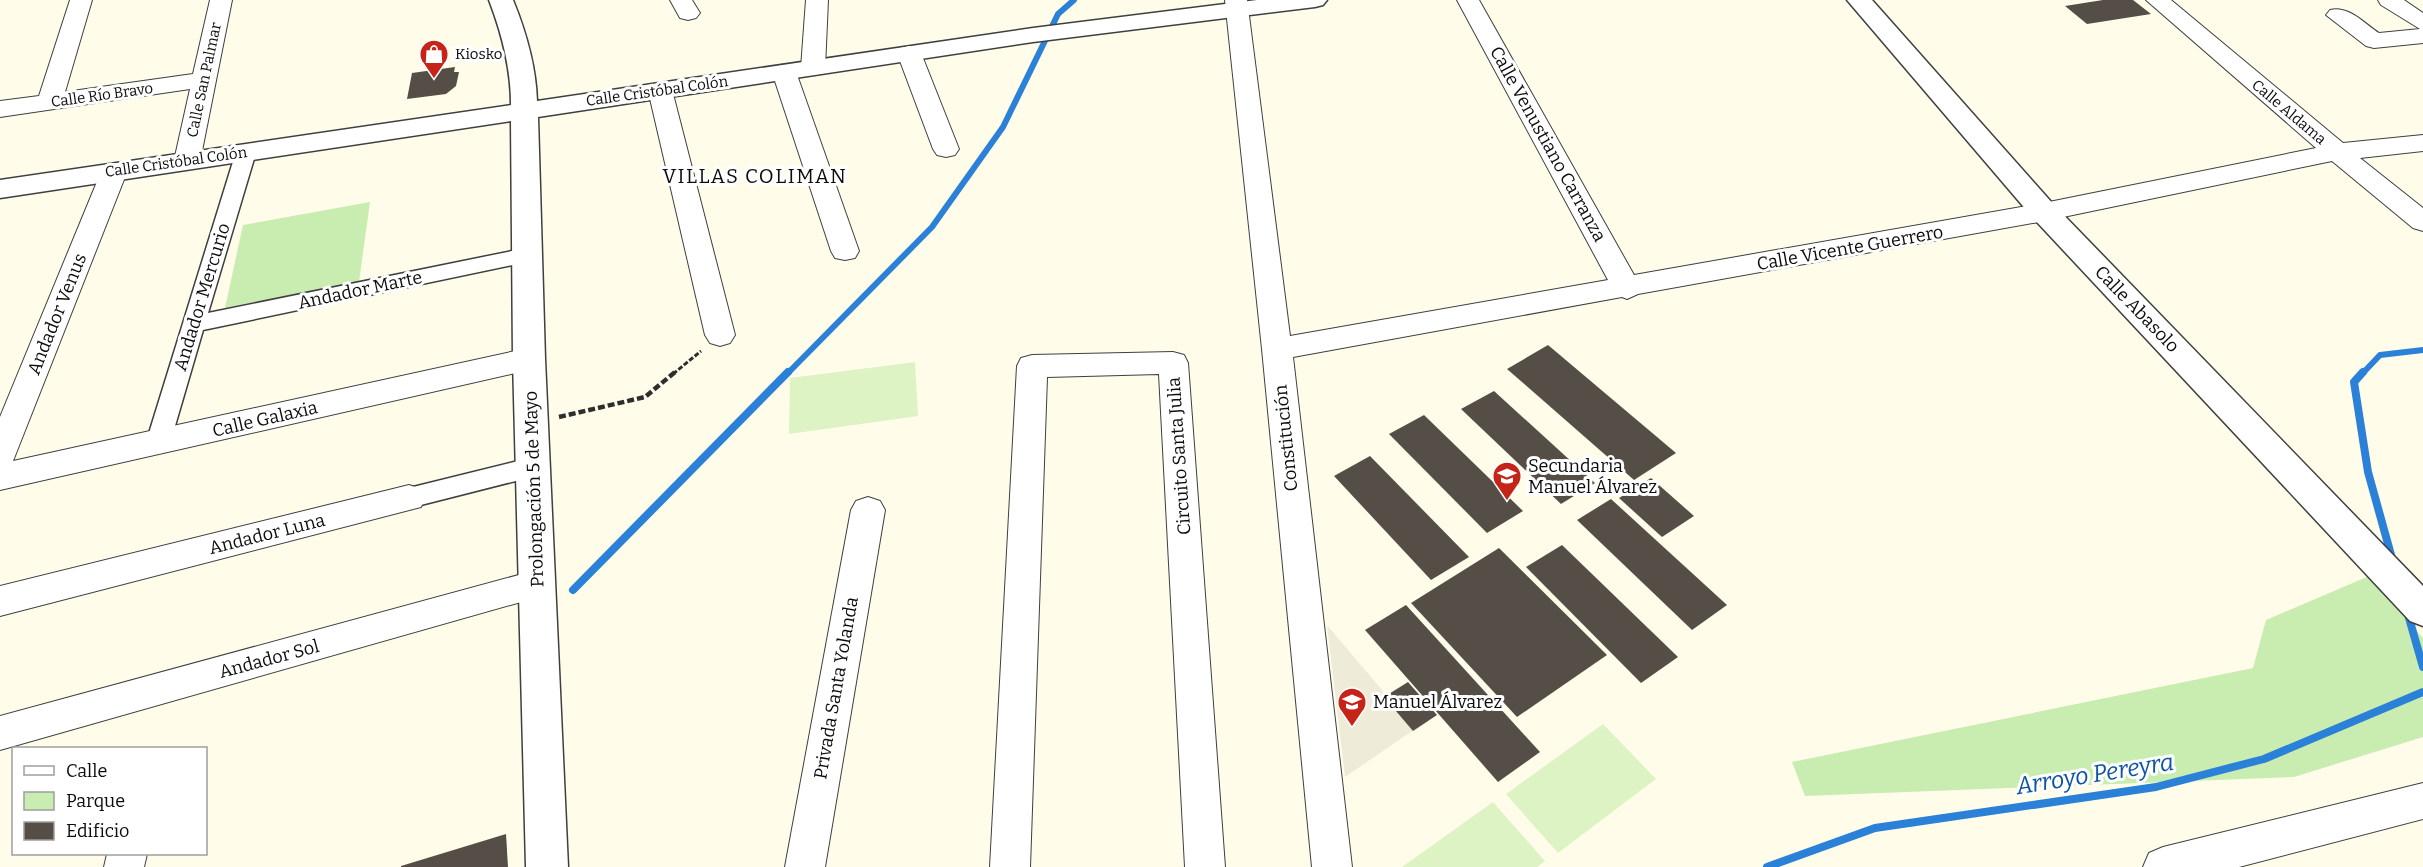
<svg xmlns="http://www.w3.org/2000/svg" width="2423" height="867" viewBox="0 0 2423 867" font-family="Bitter,serif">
	<rect width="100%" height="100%" fill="#fffdea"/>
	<g fill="#c9ecb1">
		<polygon points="370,202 359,282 225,308 243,225"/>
		<polygon points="2369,576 2423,638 2423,737 2294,777 1805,796 1792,762 2253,668 2266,620"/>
	</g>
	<g fill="#ddf3c3">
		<polygon points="915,362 918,416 789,434 790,378"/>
		<polygon points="1603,724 1656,779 1558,853 1506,794"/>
		<polygon points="1493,802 1545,861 1537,867 1402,867"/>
	</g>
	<polygon fill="#efebd9" points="1327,625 1415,729 1345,777 1340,735"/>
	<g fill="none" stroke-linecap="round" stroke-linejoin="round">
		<g stroke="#2b81d8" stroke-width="6">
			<polyline points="787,374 932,227 1003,127 1058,14 1074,0"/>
			<polyline points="2362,374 2380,355 2423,350"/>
		</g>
		<g stroke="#2b81d8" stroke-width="8">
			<polyline points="2363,372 2354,382 2368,472 2393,562"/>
			<polyline points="573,590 788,372"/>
			<polyline points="2407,611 2423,667"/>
			<polyline points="1767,867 1875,828 2156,787 2264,759 2423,692"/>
		</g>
	</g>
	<g fill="#554e47">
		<polygon points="2103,0 2133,0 2151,14 2087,24 2065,6"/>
		<polygon points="455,67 454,72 459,72 456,86 446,94 407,99 412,73"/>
		<polygon points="1548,345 1676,453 1634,480 1507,369"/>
		<polygon points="1494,391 1595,483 1561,504 1461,409"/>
		<polygon points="1424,415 1523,511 1487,533 1389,434"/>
		<polygon points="1370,456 1469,557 1431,580 1334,476"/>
		<polygon points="1651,478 1694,516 1662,537 1619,498"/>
		<polygon points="1611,499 1727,605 1692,630 1577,520"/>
		<polygon points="1562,545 1678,657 1641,683 1526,567"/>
		<polygon points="1499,548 1607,655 1517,717 1411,603"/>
		<polygon points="1406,605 1540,752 1498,782 1365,630"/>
		<polygon points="1408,682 1437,715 1413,731 1384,697"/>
		<polygon points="506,834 508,867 401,867 401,866"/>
	</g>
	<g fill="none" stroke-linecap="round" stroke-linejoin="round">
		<g stroke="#3f3f3f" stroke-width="3">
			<g id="pedestrian">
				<polygon points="246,146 253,148 256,152 208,313 527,248 535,250 538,255 535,260 527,262 203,330 170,443 167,450 158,452 149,450 146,443 236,152 239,148"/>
				<polygon points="534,457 543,460 546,467 543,474 409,508 400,505 397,498 400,491 409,488"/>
			</g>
		</g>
		<g stroke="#3f3f3f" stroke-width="2">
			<g id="minor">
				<polygon points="70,0 92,0 65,92 193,74 210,0 232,0 200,161 196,167 187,169 178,167 174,161 190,89 0,117 0,101 39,96"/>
				<polygon points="670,0 692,0 700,13 696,18 688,20 680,18"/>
				<polygon points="806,0 828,0 825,68 822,73 813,75 804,73 801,68"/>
				<polygon points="1225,0 1247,0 1290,336 1608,280 1457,0 1479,0 1634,275 2044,203 2316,148 2146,0 2171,0 2343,143 2423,135 2423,151 2360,158 2423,208 2423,231 2413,228 2332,161 2044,221 1638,294 1627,299 1622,297 1293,357 1352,867 1312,867 1262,349"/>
				<path d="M2378 0H2404L2423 13V43L2374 48 2366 46 2326 15 2330 10C2348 5 2364 23 2379 33L2420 29 2381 5Z"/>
				<polygon points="909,46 917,48 921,53 959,149 955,155 946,157 937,155 933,149 897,53 901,48"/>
				<polygon points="784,65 793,67 796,72 859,251 855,258 845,260 835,258 831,251 772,72 775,67"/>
				<polygon points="660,83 669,85 672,90 735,335 730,343 720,346 710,343 705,335 648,90 651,85"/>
				<polygon points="114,164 123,166 127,172 13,461 529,348 540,351 544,359 540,367 529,370 0,490 0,417 101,172 105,166"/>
				<polygon points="1173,352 1184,355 1188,363 1225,867 1185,867 1159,374 1047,377 1030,867 990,867 1017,366 1021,358 1032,355"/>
				<polygon points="409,485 421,489 425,498 421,507 0,616 0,586"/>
				<polygon points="868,497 880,501 885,510 825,867 785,867 851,510 856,501"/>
				<polygon points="537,570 549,574 554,584 549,594 0,750 0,716"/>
				<polygon points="2423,783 2423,819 2239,867 2143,867 2149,853 2163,847"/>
				<polygon points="107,854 147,854 144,867 104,867"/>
			</g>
		</g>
		<g stroke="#3f3f3f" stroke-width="3">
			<g id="tertiary">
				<path d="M489 0H513C526 32 536 66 537 101L1033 28 1257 0H1327L1323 5 1315 7 1033 42 538 117 545 359 568 867H526L513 359 511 121 0 198V180L511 105C511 68 502 34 489 0Z"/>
				<polygon points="1847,0 1872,0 2054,205 2423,586 2423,626 2410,621 2034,219"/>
			</g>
		</g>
		<polyline stroke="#2e2e2e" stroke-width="3" stroke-dasharray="5 2" stroke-linecap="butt" points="673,374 701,351"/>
		<polyline stroke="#2e2e2e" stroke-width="4.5" stroke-dasharray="7 3" stroke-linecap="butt" points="559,417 645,397 675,372"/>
		<use href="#pedestrian" fill="#fff" fill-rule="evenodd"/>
		<use href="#minor" fill="#fff" fill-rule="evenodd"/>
		<use href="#tertiary" fill="#fff" fill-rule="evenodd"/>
	</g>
	<defs>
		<g id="shop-pin" transform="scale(1.5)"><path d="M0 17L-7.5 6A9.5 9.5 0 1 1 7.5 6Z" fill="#c62319" stroke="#fff"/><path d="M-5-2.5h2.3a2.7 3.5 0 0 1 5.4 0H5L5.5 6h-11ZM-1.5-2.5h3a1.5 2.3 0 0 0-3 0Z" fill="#fff"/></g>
		<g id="school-pin" transform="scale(1.5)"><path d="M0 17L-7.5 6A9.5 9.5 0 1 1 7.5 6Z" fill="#c62319" stroke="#fff"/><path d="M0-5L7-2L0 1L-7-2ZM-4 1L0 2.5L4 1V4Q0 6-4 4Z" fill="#fff"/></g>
	</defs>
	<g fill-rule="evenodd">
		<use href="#shop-pin" x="434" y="54"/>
		<use href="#school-pin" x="1507" y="476"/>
		<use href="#school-pin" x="1352" y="702"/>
	</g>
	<g text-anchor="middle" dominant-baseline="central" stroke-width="6" stroke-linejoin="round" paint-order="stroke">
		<g font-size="15" fill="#0c0c0c" stroke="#fff" text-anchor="start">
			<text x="455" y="54">Kiosko</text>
		</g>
		<g font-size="15" fill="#0c0c0c" stroke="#fff">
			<text transform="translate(204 80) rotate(-78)">Calle San Palmar</text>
			<text transform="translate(657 91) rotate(-8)">Calle Cristóbal Colón</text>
			<text transform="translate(102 95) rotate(-8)">Calle Río Bravo</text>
			<text transform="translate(2289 112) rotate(40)">Calle Aldama</text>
			<text transform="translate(176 162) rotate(-8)">Calle Cristóbal Colón</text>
		</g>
		<g font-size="18" fill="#0c0c0c" stroke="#fff">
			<text transform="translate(1548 144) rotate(61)">Calle Venustiano Carranza</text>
			<text transform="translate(1850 248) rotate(-10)">Calle Vicente Guerrero</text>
			<text transform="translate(360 290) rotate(-12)">Andador Marte</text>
			<text transform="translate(202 297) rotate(-73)">Andador Mercurio</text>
			<text transform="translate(2137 309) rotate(46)">Calle Abasolo</text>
			<text transform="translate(57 314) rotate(-68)">Andador Venus</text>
			<text transform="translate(265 419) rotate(-13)">Calle Galaxia</text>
			<text transform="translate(1286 438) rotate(-96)">Constitución</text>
			<text transform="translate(1179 456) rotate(-94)">Circuito Santa Julia</text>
			<text transform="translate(534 489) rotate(-92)">Prolongación 5 de Mayo</text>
			<text transform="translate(267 534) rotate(-14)">Andador Luna</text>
			<text transform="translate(269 659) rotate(-15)">Andador Sol</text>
			<text transform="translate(836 688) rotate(-80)">Privada Santa Yolanda</text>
		</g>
		<g font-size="18" fill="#0c0c0c" stroke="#fff" text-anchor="start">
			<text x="1528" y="466">Secundaria<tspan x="1528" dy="21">Manuel Álvarez</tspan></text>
			<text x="1373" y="702">Manuel Álvarez</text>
		</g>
		<g font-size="20" letter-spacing="1.5" fill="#0c0c0c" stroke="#fff">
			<text x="755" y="176">VILLAS COLIMAN</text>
		</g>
		<g font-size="24" font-style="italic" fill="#0c53a6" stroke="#fff">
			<text transform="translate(2095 774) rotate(-9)">Arroyo Pereyra</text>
		</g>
	</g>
	<rect x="12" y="747" width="195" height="108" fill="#ffffff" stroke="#9e9e9e" stroke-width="1.5"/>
	<rect x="24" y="766" width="30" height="9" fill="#ffffff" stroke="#9e9e9e" stroke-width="1.5"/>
	<text x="66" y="777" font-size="18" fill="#0c0c0c">Calle</text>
	<rect x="24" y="792" width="30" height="18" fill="#c9ecb1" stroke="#9e9e9e" stroke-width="1.5"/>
	<text x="66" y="807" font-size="18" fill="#0c0c0c">Parque</text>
	<rect x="24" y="822" width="30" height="18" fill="#554e47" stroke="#9e9e9e" stroke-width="1.5"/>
	<text x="66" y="837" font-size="18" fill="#0c0c0c">Edificio</text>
</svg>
